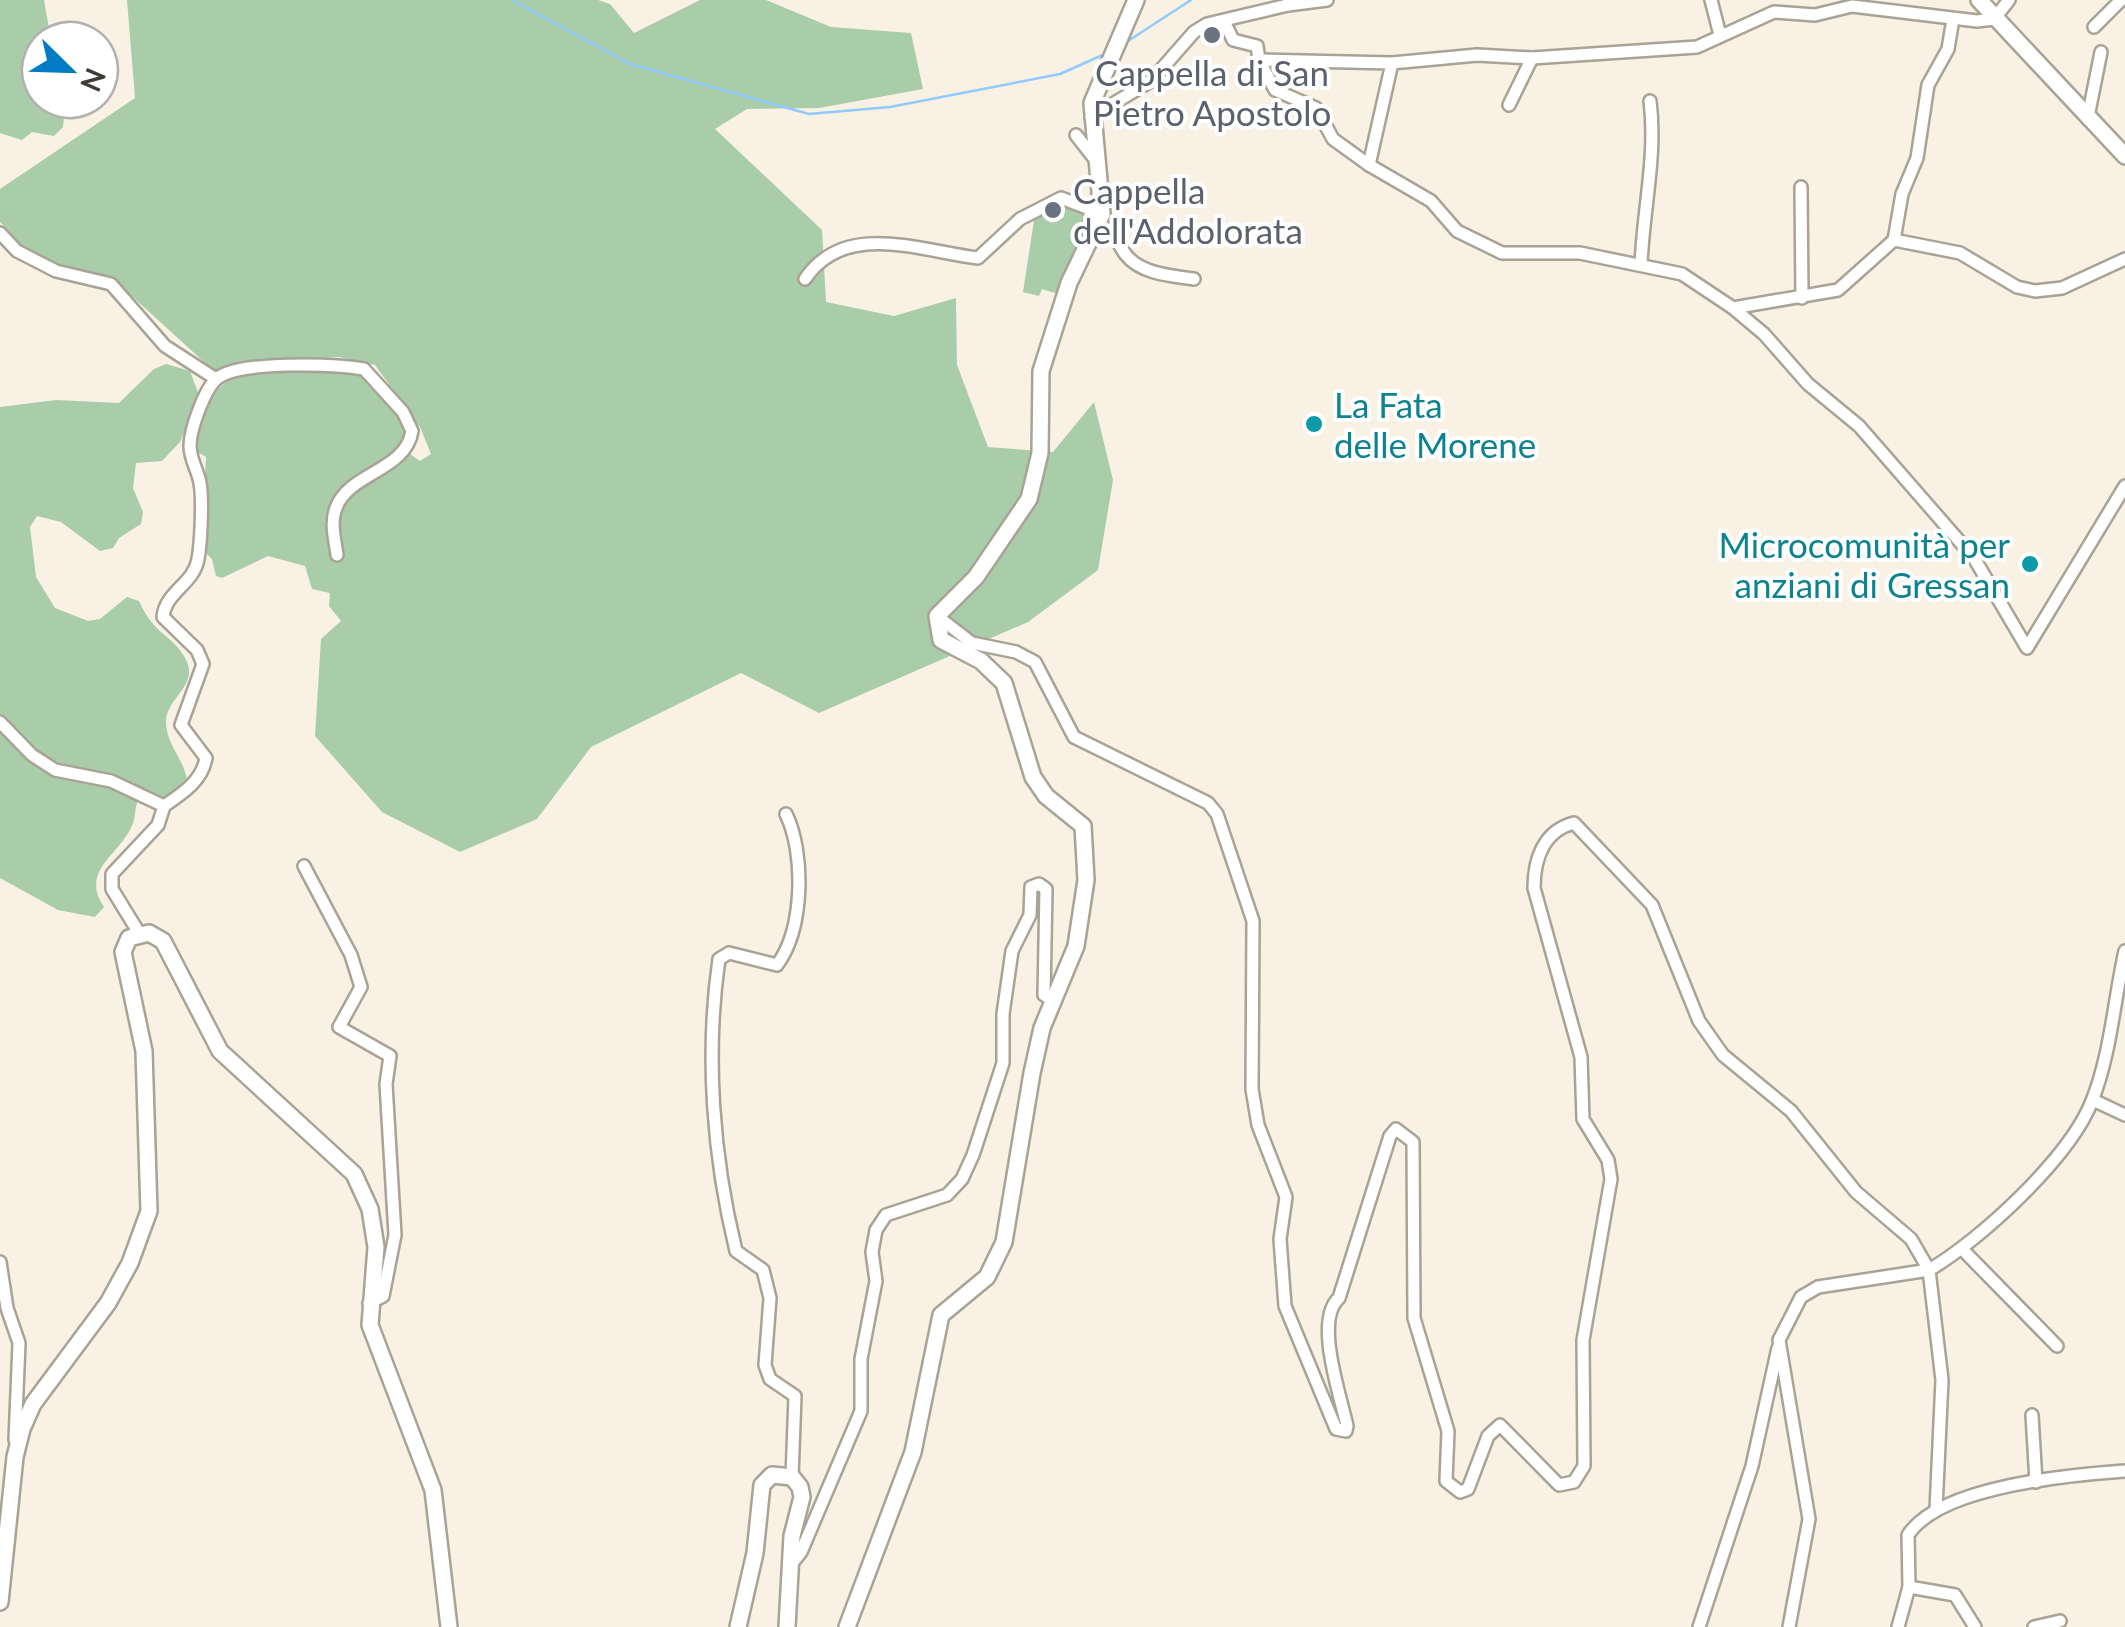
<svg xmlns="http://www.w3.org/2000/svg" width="2125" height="1627" viewBox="0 0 2125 1627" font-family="Lato,sans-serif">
	<rect width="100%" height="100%" fill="#f8f1e4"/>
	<g fill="#a8cda8">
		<polygon points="0,0 44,0 51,40 40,40 40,100 88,100 66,102 63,127 54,136 32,132 22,140 0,133"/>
		<polygon points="127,0 598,0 610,4 634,33 700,0 766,0 831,27 911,33 923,89 819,108 747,109 715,129 822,230 826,302 894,316 956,298 957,365 988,447 1053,452 1094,402 1113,480 1098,570 1028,622 819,713 741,673 591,747 537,819 460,852 382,812 315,736 321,639 341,621 329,606 330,593 312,589 305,566 268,556 222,578 216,576 212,559 201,548 206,457 196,451 194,439 211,395 233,376 292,370 363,373 401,417 410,454 420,461 431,454 420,427 375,365 339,357 224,366 215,372 112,278 58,267 23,246 0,222 0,189 135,98"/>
		<polygon points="1062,202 1087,214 1086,232 1072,253 1075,259 1058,294 1042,289 1039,296 1023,292 1035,214 1044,211 1051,223 1064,217"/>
		<path d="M166 364 190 371 199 395 180 442 162 461 136 463 133 488 143 512 141 524 119 538 113 548 100 551 61 522 37 516 30 527 36 577 55 608 88 621 100 619 127 597 139 601C154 635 171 634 184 656 202 685 166 697 166 722 166 744 184 759 187 780L165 797H140C133 808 137 817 131 828 117 856 80 872 104 907L95 917 58 910 0 878V407L56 400 119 403 154 369Z"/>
	</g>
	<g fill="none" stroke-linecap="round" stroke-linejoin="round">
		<g stroke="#91cbfd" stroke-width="2.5">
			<polyline points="512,0 630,64 809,114 890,107 1060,74 1105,54"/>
			<polyline points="1125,43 1191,0"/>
		</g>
		<g stroke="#a9a396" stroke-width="16">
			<g id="street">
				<polyline points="1711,0 1720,35"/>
				<polyline points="1288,5 1327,0"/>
				<polyline points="1224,21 1233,40 1257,46 1259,60"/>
				<polyline points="2094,27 2121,0"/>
				<polyline points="1392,63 1259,60 1275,90 1316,108 1333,139 1369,165 1392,63 1477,55 1532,58 1697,47 1774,12 1815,15 1852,6 1977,21 1994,19 2009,0"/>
				<polyline points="1509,105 1532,58"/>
				<polyline points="1091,117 1151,81 1194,32 1207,24 1288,5 1288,0"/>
				<polyline points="2088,117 2101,52"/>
				<polyline points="1076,135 1094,158"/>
				<polyline points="1369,165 1431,201 1457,231 1502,253 1580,253 1682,274 1733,308 1838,290 1894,240 1902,194 1917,158 1928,85 1948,49 1953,19"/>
				<polyline points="1801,187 1802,298"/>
				<path d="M1100 226C1117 232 1116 242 1126 255 1141 274 1172 276 1194 279"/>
				<polyline points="0,233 17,251 56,271 111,284 165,346 216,379"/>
				<polyline points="1894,240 1960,253 2017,287 2035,291 2062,288 2125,259"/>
				<path d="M1641 265C1643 210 1657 155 1650 101"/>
				<path d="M805 279C845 220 920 251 978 258L1020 219 1061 198 1090 209 1091 230"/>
				<polyline points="1733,308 1764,334 1808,384 1859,426 1974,558 2027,648 2125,486"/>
				<path d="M937 616 972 643 1016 652 1035 662 1074 737 1208 803 1217 814 1253 921 1252 1089 1258 1125 1286 1197 1280 1239 1285 1306 1336 1429 1346 1431 1347 1426C1340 1394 1314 1320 1339 1298L1390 1136 1396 1129 1413 1142 1414 1318 1448 1431 1446 1481 1460 1492 1468 1489 1488 1436 1500 1425 1559 1485 1574 1482 1584 1466 1583 1340 1611 1179 1608 1160 1583 1119 1581 1057 1534 888C1534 860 1543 831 1574 823L1652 905 1699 1021 1723 1055 1791 1111 1856 1192 1911 1239 1929 1270 1818 1287 1801 1297 1779 1340 1809 1519 1789 1627"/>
				<polyline points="0,722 32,755 55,770 111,781 164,806 158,825 112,874 112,889 139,933"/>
				<path d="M164 806C183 793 202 781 206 758L181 725 203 664 197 650 163 617C165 592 194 584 198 559 201 543 203 499 200 483 198 471 190 459 190 446 190 430 205 386 219 377 243 361 335 364 364 369L403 412 412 431C406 471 348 473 336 508 330 522 335 540 337 555"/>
				<path d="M786 814C805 853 804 929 777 965L729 953 719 959C705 1055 713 1157 736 1251L763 1270 770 1298 765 1365 770 1379 795 1396 792 1477"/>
				<polyline points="304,866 351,955 361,987 339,1027 390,1056 386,1084 395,1235 383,1296 369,1303"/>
				<polyline points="2093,1100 2125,1115"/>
				<polyline points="1963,1250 2057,1346"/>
				<polyline points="0,1262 7,1308 19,1343 15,1440"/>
				<polyline points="2032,1415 2036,1482"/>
				<path d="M1936 1509 1942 1380 1929 1270C1982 1239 2070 1157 2092 1101 2111 1053 2114 1000 2125 951"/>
				<polyline points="789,1567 801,1552 861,1411 861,1359 876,1281 872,1252 876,1230 886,1215 947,1195 962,1179 973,1155 1003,1063 1003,1014 1012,951 1030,915 1031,887 1039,884 1046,889 1044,995 1054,1001"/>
				<polyline points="1909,1587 1955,1595 1975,1627"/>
				<polyline points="1699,1627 1752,1466 1778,1348"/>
				<path d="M1898 1627 1909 1587 1908 1535C1940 1486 2069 1475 2125 1471"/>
				<polyline points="2034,1627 2060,1621"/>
			</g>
		</g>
		<g stroke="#a9a396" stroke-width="20">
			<g id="secondary">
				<polyline points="1979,0 2125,156"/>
				<polyline points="0,1602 15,1457 22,1429 33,1404 108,1303 130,1263 149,1211 144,1051 123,952 129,938 149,933 163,941 220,1051 354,1174 370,1209 376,1247 370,1325 433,1490 449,1627"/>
				<polyline points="738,1627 755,1553 762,1485 772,1475 792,1477 800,1487 802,1497 792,1536 787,1627"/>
				<polyline points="847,1627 913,1452 941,1315 987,1277 1004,1242 1032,1073 1042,1028 1076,946 1086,880 1083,826 1046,796 1033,777 1004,683 981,661 941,640 937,616 976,577 1029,499 1040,453 1041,371 1069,283 1102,214 1092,103 1136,0"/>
			</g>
		</g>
		<use href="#street" stroke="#fff" stroke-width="11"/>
		<use href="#secondary" stroke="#fff" stroke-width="15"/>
	</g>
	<g fill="#6b7280" stroke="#fff" stroke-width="4">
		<circle cx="1212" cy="35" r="10"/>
		<circle cx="1053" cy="210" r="10"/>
	</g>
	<g fill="#0f9aa8" stroke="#fff" stroke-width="4">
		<circle cx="1314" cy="424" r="10"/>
		<circle cx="2030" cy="564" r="10"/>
	</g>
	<g text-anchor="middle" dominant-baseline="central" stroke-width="8" stroke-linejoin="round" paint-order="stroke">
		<g font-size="35" fill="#5b616d" stroke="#fff">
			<text x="1212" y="72">Cappella di San<tspan x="1212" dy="40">Pietro Apostolo</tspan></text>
			<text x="1073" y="190" text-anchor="start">Cappella<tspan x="1073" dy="40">dell'Addolorata</tspan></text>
		</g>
		<g font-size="35" fill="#0d838f" stroke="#fff" text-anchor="start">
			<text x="1334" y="404">La Fata<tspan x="1334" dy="40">delle Morene</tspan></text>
			<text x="2010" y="544" text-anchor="end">Microcomunità per<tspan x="2010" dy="40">anziani di Gressan</tspan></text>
		</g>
	</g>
	<g transform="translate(70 70) rotate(113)"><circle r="48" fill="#ffffff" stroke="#b2b1af" stroke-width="2.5"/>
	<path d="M0-8L18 38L0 25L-18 38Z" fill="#007bc4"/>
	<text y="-15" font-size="28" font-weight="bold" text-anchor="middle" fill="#3f3c37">N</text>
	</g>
</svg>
